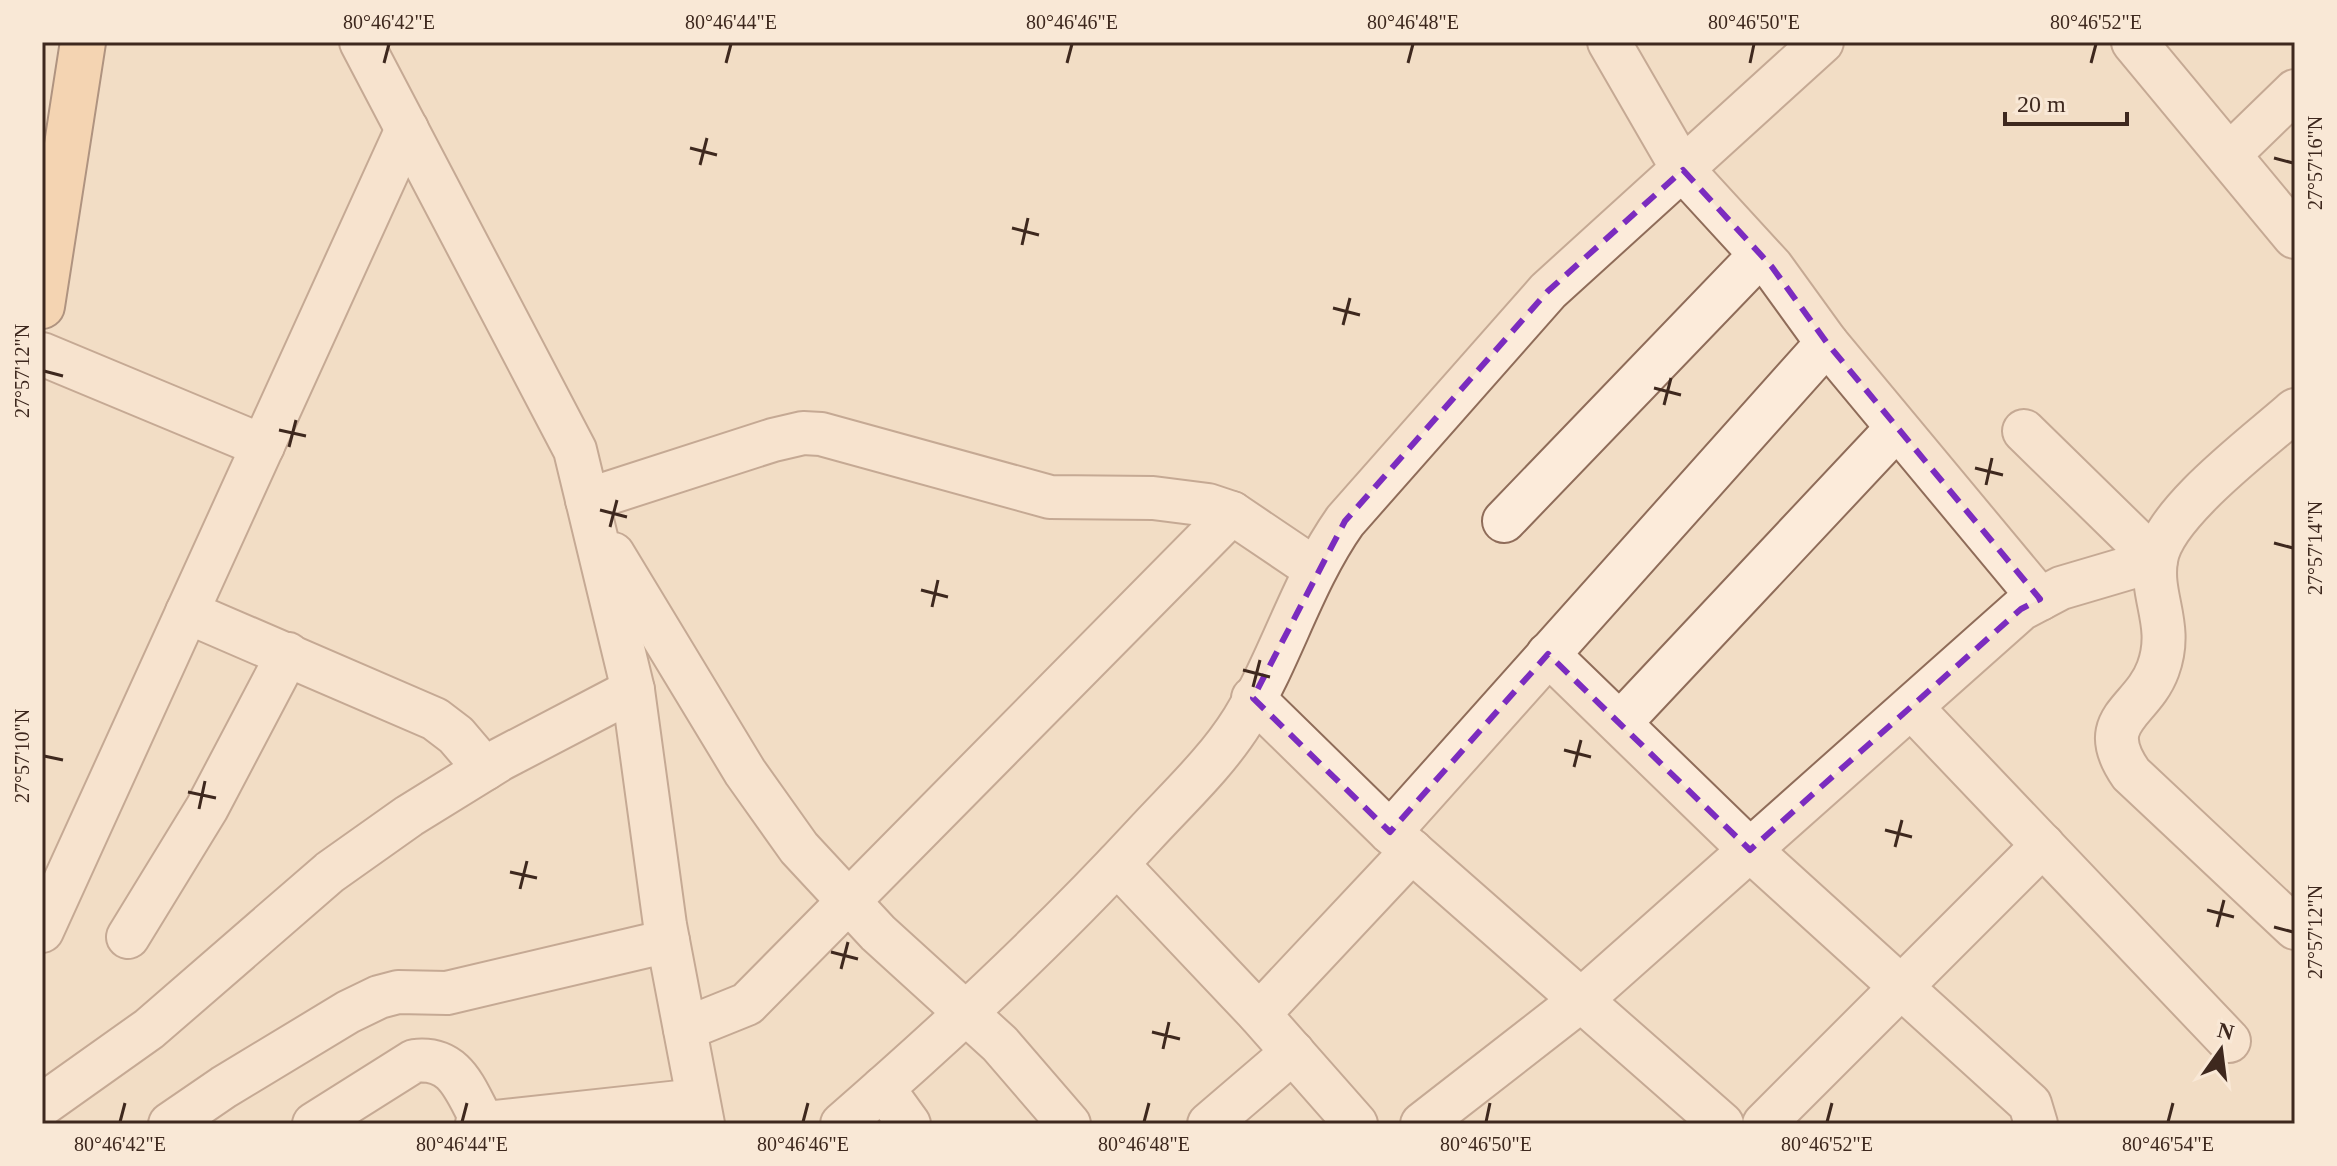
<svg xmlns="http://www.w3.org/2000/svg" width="2337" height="1166" viewBox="0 0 2337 1166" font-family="Georgia,serif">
	<rect width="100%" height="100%" fill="#f2ddc5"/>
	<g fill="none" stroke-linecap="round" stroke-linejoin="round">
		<g stroke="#8f6c59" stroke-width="46">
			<g id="minor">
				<polyline points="361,42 575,450 633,690 665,925 703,1124"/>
				<polyline points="1609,42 1683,170 1772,267 1827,343 2040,599"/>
				<polyline points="2228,156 2295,91"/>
				<polyline points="42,354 263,446"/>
				<path d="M2295 410C2258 443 2163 513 2156 560 2150 598 2174 625 2158 669 2142 713 2093 719 2131 774L2295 928"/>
				<polyline points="587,500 773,440 803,433 821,434 1050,497 1153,498 1208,505 1232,513 1315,569"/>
				<polyline points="1504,521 1760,255"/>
				<polyline points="613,554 745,772 799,848 878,933 1000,1044 1069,1124"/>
				<polyline points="187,612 435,719 456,735 485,769"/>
				<polyline points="1548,654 1750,850 2030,1104 2036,1124"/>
				<polyline points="1253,698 1390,832 1722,1124"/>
				<polyline points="1912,708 2229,1041"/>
				<polyline points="1620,723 1896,429"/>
				<polyline points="1390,832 1827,343"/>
				<polyline points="1117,864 1259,1014 1356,1124"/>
				<polyline points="42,931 407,129"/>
				<polyline points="128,937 207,808 288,654"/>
				<polyline points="1259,1014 1412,851"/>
				<polyline points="685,1029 747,1004 1232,513"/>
				<polyline points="883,1088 909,1124"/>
				<polyline points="42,1105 149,1029 330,872 409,816 501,759 633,690"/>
				<polyline points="170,1124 224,1087 348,1012 379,997 398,992 447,993 668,941"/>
				<path d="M314 1124 414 1061C457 1056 465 1091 483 1122"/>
				<polyline points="477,1124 698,1100"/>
				<path d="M842 1124C948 1032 1049 938 1144 835 1178 798 1217 762 1243 720 1282 656 1302 582 1345 521L1548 291 1822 42"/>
				<polyline points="1209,1124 1293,1052"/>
				<polyline points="1422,1124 1580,1001 2021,609 2061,588 2156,560 2024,431"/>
				<polyline points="1764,1124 2043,845"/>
			</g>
		</g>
		<g stroke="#8f6c59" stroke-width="48">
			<polyline id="tertiary" points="2134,42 2295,236"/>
		</g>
		<g stroke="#5d3b2d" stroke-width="48">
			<polyline id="primary" points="42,306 83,42"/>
		</g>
		<use href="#minor" stroke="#fcebda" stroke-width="42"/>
		<use href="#tertiary" stroke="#fcebda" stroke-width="44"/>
		<use href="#primary" stroke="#f7ca9b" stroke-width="44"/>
	</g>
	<path d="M0 0H2337V1166H0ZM1683 170 1772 267 1827 343 2040 599 2021 609 1750 850 1548 654 1390 832 1253 698 1345 521 1548 291Z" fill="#f2ddc5" fill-opacity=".55" fill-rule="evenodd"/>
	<path fill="none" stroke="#7b2cbf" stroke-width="6" stroke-dasharray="16 10" stroke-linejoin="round" d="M1683 170 1772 267 1827 343 2040 599 2021 609 1750 850 1548 654 1390 832 1253 698 1345 521 1548 291Z"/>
	<path fill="none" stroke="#3e281e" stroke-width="3" d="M384 63 389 44M726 63 731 44M1067 63 1072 44M1408 63 1413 44M1750 63 1754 44M2091 63 2096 44M690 148 717 155M2274 158 2293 163M700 165 707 138M1012 228 1039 235M1022 245 1028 218M1333 308 1360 315M1343 325 1350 298M44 371 63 376M1654 388 1681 395M1664 405 1671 378M279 430 306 436M289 447 296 420M1975 468 2003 475M1986 485 1992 458M600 510 627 517M610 527 617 500M2274 543 2293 548M921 590 948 597M932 607 938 580M1243 670 1270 677M1253 687 1260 660M1564 750 1591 757M44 756 63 760M1574 767 1581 740M188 792 216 798M199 809 205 781M1885 830 1912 837M1895 847 1902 820M510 872 537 878M520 889 527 861M2207 910 2234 917M2217 927 2224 900M2274 927 2293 932M831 952 858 959M841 969 848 942M1152 1032 1180 1039M1163 1049 1169 1022M120 1122 125 1103M462 1122 467 1103M803 1122 808 1103M1144 1122 1149 1103M1486 1122 1490 1103M1827 1122 1832 1103M2168 1122 2173 1103"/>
	<rect width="2337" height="1166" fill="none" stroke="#f9e8d6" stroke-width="88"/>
	<g transform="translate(2221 1050) rotate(14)" stroke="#f9e8d6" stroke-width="6" paint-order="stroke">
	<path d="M0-6L14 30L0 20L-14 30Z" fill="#3e281e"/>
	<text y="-12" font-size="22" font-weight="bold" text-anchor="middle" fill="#3e281e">N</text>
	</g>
	<path d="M2005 112v12h122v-12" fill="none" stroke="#3e281e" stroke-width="4"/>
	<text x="2017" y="112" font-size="24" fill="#3e281e" stroke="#f9e8d6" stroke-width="6" paint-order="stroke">20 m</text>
	<rect x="44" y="44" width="2249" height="1078" fill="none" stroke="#3e281e" stroke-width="3"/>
	<g font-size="20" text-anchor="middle" fill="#3e281e">
		<text x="389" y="29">80°46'42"E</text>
		<text x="731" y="29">80°46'44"E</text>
		<text x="1072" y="29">80°46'46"E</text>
		<text x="1413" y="29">80°46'48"E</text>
		<text x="1754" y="29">80°46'50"E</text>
		<text x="2096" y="29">80°46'52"E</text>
		<text transform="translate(2315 163) rotate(-90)" y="7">27°57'16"N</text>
		<text transform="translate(22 371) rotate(-90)" y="7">27°57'12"N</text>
		<text transform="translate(2315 548) rotate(-90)" y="7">27°57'14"N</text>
		<text transform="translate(22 756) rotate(-90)" y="7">27°57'10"N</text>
		<text transform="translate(2315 932) rotate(-90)" y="7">27°57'12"N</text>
		<text x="120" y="1151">80°46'42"E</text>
		<text x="462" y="1151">80°46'44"E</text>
		<text x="803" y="1151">80°46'46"E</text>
		<text x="1144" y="1151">80°46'48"E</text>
		<text x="1486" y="1151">80°46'50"E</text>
		<text x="1827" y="1151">80°46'52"E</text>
		<text x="2168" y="1151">80°46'54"E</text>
	</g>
</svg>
